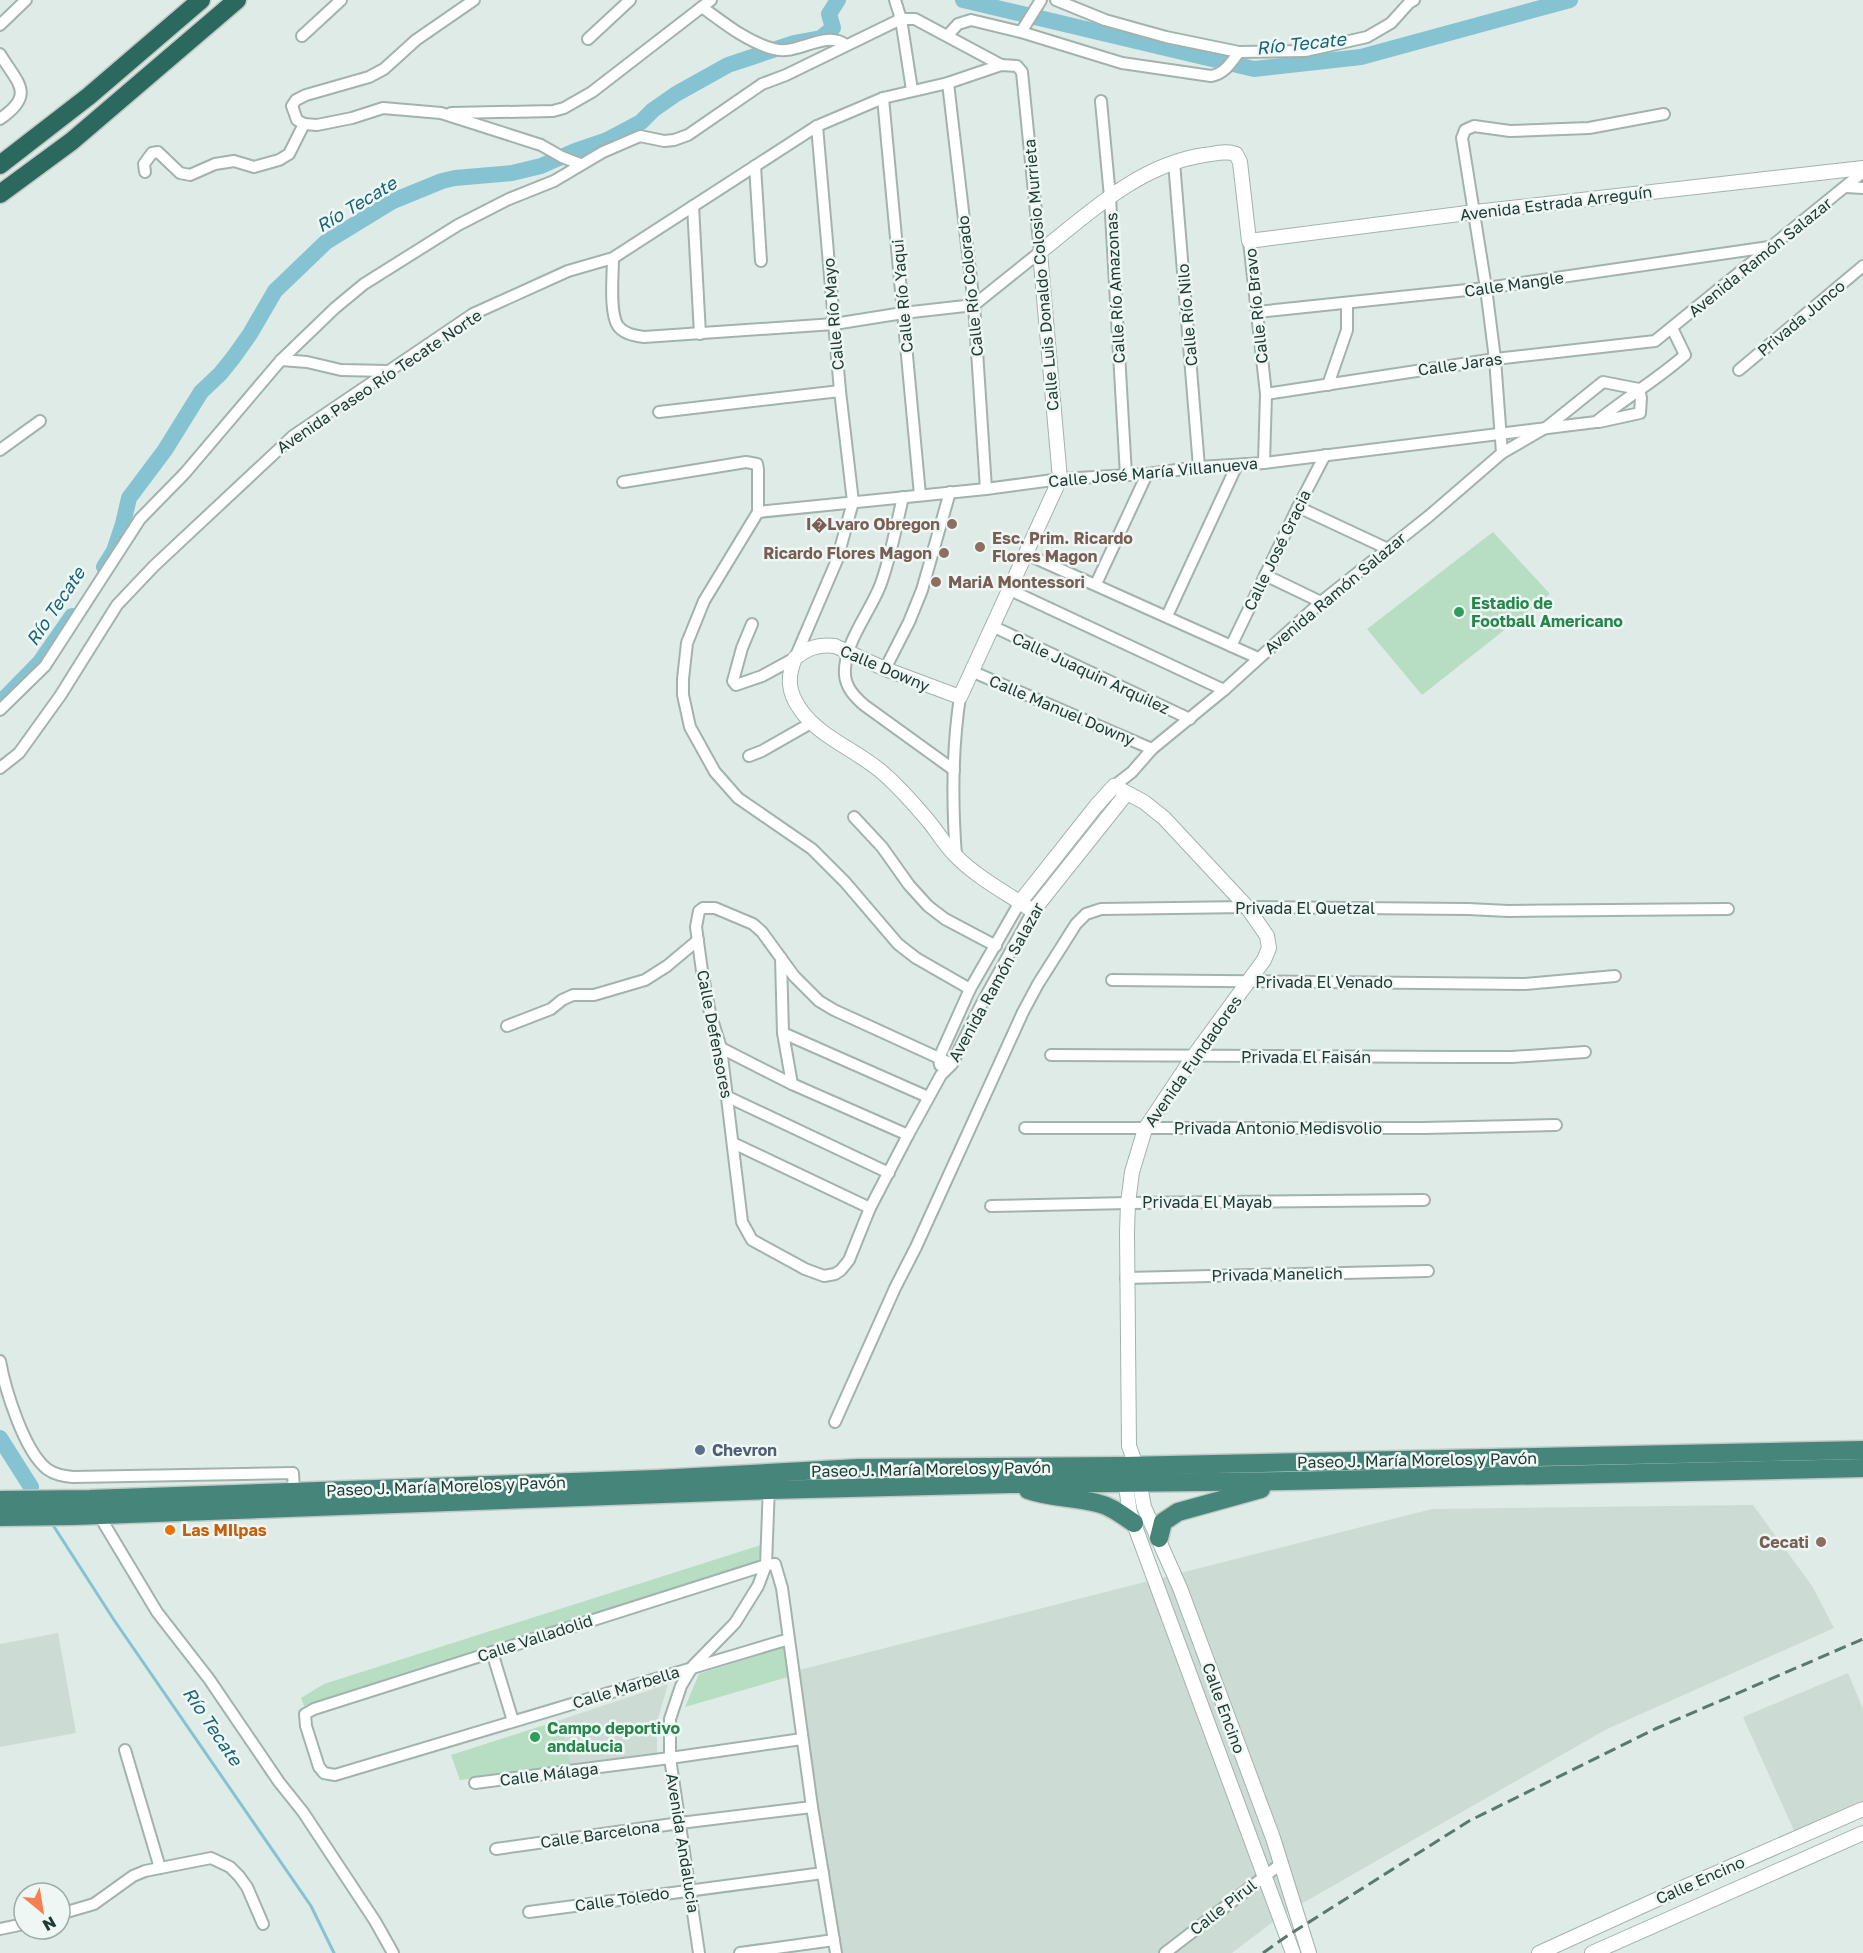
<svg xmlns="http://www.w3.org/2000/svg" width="1863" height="1953" viewBox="0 0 1863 1953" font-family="'Golos Text',sans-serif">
	<rect width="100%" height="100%" fill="#dfebe6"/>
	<g fill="#cddbd5">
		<polygon points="1753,1505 1812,1586 1834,1628 1605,1730 1282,1915 1232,1953 841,1953 795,1671 1432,1509"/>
		<polygon points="58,1633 76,1733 0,1747 0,1644"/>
		<polygon points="1848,1673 1863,1709 1863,1804 1795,1833 1743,1717"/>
		<polygon points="668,1684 657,1722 657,1754 571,1765 560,1720"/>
	</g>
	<g fill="#b7ddc3">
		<polygon points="1493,532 1550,594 1422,695 1367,629"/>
		<polygon points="761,1545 758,1565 304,1706 301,1698 324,1684"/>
		<polygon points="785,1647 788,1677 685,1707 699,1674"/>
		<polygon points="560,1720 571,1765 460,1780 451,1755"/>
	</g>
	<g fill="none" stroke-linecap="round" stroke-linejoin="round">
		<polyline stroke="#85c3d2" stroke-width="3" points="51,1522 114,1620 311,1906 334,1953"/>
		<g stroke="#85c3d2" stroke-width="16">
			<polyline points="963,0 1254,69 1361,57 1570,0"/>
			<polyline points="104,567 114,551 123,524 129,498 165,450 201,392 220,374 233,358 250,334 275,291 326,242 393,201 442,181 455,178 512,173 541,166 575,151 607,140 641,122 653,110 676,94 728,65 794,43 821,38 833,28 829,14 838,0"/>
			<polyline points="0,703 40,662 72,616"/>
			<polyline points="0,1438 31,1487"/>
		</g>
		<g stroke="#a2b3ad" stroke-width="14">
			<g id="minor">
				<polyline points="474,0 416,40 384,69 369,77 306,95 296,100 292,106 297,120 304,124 317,125 352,118 383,108 441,113 541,145 562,157 580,164"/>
				<polyline points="895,0 901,19 912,90"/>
				<polyline points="1056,0 1105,20 1166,37 1239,52 1305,51 1367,37 1391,23 1409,3 1414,0"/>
				<path d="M702 7C724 23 747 42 774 49 797 56 825 29 846 45"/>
				<polyline points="0,25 26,0"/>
				<path d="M1021 32 1122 63 1211 76C1224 74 1231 63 1239 52"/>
				<polyline points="948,35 958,24 971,20 1021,32 1041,0"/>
				<polyline points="302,36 341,0"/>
				<polyline points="588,39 630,0"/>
				<path d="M0 54C18 84 36 94 0 119"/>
				<polyline points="948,83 974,305 986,489"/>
				<polyline points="883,98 920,495"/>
				<polyline points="1101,101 1110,197 1126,475"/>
				<polyline points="451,113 553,111 564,108 592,92 711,0"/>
				<polyline points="1174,162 1199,467"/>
				<polyline points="755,166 761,261"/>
				<polyline points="145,172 144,164 152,153 158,152 180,173 190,175 215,164 234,161 254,167 279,160 289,154 304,124"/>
				<polyline points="1846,187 1863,188"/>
				<polyline points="693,206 700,334"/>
				<polyline points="1249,241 1266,394 1264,463"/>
				<polyline points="1257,312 1486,288 1769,247"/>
				<polyline points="281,360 307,362 341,370 389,371"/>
				<polyline points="1739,370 1863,266"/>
				<polyline points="1328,385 1347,330 1347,303"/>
				<polyline points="1266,394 1495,359 1655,341 1863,172"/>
				<polyline points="659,412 840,391"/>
				<polyline points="0,450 40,421"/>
				<polyline points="1502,453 1495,359 1486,288 1462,138 1465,130 1474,126 1510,131 1589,128 1664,114"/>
				<polyline points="623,482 746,462 757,464 758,469 758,512 704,601 687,643 683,679 683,695 690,727 715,772 738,798 812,849 845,882 898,944 916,958 970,989"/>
				<path d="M903 497C896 526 891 557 880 586 869 614 843 644 845 675 846 688 855 697 864 705L954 770"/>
				<polyline points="1298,507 1388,549"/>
				<path d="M758 512 986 489 1060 479 1147 474 1199 467 1264 463 1596 422C1625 398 1657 380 1685 355L1672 328"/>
				<polyline points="1026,554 1258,658"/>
				<polyline points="1265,575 1321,602"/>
				<polyline points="1096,584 1147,474"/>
				<polyline points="1010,590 1224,690"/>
				<polyline points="1167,616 1237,465"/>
				<polyline points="752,624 742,648 733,681 736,685 762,676 795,658 837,560 853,502 840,391 817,126"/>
				<polyline points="992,626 1190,719"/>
				<polyline points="1231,646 1298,507 1325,455"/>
				<polyline points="885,669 909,622 922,590 950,492"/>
				<polyline points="971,671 1152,749"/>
				<polyline points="0,710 45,666 140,519 185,473 281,360 335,308 364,284 458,225 509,199 554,181 603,152 640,136 664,141 674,140 688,135 762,84 786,75 901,19 915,19 1001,65"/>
				<polyline points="749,756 762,751 811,723"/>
				<path d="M0 768 19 753 60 696 117 605 154 566 293 436 473 314 568 271 613 258 817 126 883 98 948 83 1001 65 1017 66 1022 72 1040 252 974 305 903 313 834 324 644 337C634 336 624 334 618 326 609 313 613 274 613 258"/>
				<polyline points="1114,786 1132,772 1152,749 1224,690 1321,602 1429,516 1502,453 1547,427 1603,382 1639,389 1641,398 1640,413 1599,422"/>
				<polyline points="854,817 882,847 909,885 928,906 945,919 996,946"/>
				<path d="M956 856C952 803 952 749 960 697"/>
				<polyline points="781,958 783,1033 792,1084"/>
				<polyline points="1112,980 1525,984 1615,976"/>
				<polyline points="507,1026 551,1009 562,1000 573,995 594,995 645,980 667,966 698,940"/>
				<polyline points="783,1033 928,1097"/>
				<polyline points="721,1048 792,1084 908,1135"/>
				<polyline points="1051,1055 1452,1057 1512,1057 1585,1052"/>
				<polyline points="952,1064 834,1010 819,1001 794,976 762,932 753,924 715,908 703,908 699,911 696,927 702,971 710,1013 721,1048 742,1222 752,1240 805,1269 824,1276 835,1274 841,1270 849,1260 870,1208 908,1135 941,1075 952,1064 981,1005 1033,911"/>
				<polyline points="940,1065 939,1058 970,989 1020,902"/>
				<polyline points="728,1097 889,1173"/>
				<polyline points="1025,1128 1424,1128 1556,1125"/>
				<polyline points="733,1143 870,1208"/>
				<polyline points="991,1206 1128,1203 1424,1200"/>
				<polyline points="1126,1278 1428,1271"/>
				<path d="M0 1361C5 1389 24 1451 47 1469 55 1475 64 1476 73 1477L293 1473 294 1492"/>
				<polyline points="835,1422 895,1288 916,1247 1023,1012 1038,984 1076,924 1086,914 1101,909 1247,907 1468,909 1508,911 1728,909"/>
				<polyline points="97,1512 157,1612 209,1679 279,1782 303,1812 375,1921 393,1953"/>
				<polyline points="789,1639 335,1775 324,1773 319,1767 306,1726 305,1714 314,1709 766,1565 775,1564 782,1588 812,1807 836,1953"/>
				<polyline points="492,1652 513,1721"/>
				<polyline points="125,1750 160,1868"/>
				<polyline points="475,1783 670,1758 802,1739"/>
				<polyline points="496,1849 680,1823 812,1807"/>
				<polyline points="529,1912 823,1873"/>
				<polyline points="60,1914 94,1904 133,1876 145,1871 211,1858 230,1867 239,1876 247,1887 263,1924"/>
				<polyline points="0,1929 24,1924"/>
				<polyline points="699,1953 670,1758 670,1719 681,1686 693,1666 735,1623 758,1586 766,1565 769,1485"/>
				<polyline points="740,1953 834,1940"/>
				<polyline points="1165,1953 1282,1863"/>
			</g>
		</g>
		<g stroke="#a2b3ad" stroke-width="16">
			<g id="tertiary">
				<path d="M1127 793 1033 911C1007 893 977 878 955 855 945 845 938 833 930 823 915 805 900 788 883 773 857 750 820 738 800 709 788 692 787 677 795 658 808 648 818 644 835 646L885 669 960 697 1060 479 1040 252C1090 212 1139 165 1204 155 1214 154 1226 150 1236 154L1240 162 1249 241 1475 212 1863 168"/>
				<polyline points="1020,902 1096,806 1114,786 1144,802 1164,818 1247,907 1267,936 1269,948 1264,960 1193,1057 1145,1129 1132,1172 1128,1203 1127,1232 1129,1446 1136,1465 1144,1507 1180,1588 1273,1838 1309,1953"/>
				<polyline points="1124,1474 1130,1513 1293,1953"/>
				<polyline points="1539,1953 1682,1888 1863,1809"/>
				<polyline points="1592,1953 1863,1833"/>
			</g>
		</g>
		<g stroke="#c1c8c6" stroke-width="21">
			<g id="trunk">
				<path d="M1028 1490C1050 1498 1074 1497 1097 1503 1111 1506 1122 1515 1134 1523"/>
				<polyline points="0,1500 90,1499 657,1479 859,1468 1123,1466 1863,1450"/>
				<polyline points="0,1517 74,1516 769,1490 1009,1484 1288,1481 1863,1468"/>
				<polyline points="1159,1538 1163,1522 1178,1512 1261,1489"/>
			</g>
		</g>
		<g stroke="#c1c8c6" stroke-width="21">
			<g id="motorway">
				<polyline points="0,165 89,96 201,0"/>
				<polyline points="0,194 72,141 237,0"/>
			</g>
		</g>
		<use href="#minor" stroke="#fff" stroke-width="10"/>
		<use href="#tertiary" stroke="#fff" stroke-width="14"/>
		<use href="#trunk" stroke="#468579" stroke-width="18"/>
		<use href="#motorway" stroke="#2b685e" stroke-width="18"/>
		<polyline stroke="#5a7770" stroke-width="3" stroke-dasharray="12 6" stroke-linecap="butt" points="1263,1953 1287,1936 1469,1821 1655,1729 1863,1639"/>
	</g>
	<g fill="#8d6e63" stroke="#eff7f4" stroke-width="2">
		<circle cx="952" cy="524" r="6"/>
		<circle cx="980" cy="547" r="6"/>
		<circle cx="944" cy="553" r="6"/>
		<circle cx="936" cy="582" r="6"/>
		<circle cx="1821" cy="1542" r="6"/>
	</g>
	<g fill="#2e9e5b" stroke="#eff7f4" stroke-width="2">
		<circle cx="1459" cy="612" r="6"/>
		<circle cx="535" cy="1737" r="6"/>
	</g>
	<circle fill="#5c6f8a" stroke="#eff7f4" stroke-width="2" cx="700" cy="1450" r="6"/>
	<circle fill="#e8710a" stroke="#eff7f4" stroke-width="2" cx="170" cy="1530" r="6"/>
	<g text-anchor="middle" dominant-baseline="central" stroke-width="5" stroke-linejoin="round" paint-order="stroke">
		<g font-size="16" fill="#203b35" stroke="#eff7f4">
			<text transform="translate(1556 203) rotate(-7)">Avenida Estrada Arreguín</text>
			<text transform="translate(1760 257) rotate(-39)">Avenida Ramón Salazar</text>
			<text transform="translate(1041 275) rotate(-95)">Calle Luis Donaldo Colosio Murrieta</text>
			<text transform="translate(1514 284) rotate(-8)">Calle Mangle</text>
			<text transform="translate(970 286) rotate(-96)">Calle Río Colorado</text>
			<text transform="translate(1115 288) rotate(-93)">Calle Río Amazonas</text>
			<text transform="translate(902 296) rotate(-95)">Calle Río Yaqui</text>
			<text transform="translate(1256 306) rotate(-96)">Calle Río Bravo</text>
			<text transform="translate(833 314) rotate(-95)">Calle Río Mayo</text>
			<text transform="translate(1187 315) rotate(-95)">Calle Río Nilo</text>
			<text transform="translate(1801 318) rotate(-40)">Privada Junco</text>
			<text transform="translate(1460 364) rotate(-8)">Calle Jaras</text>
			<text transform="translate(379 381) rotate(-34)">Avenida Paseo Río Tecate Norte</text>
			<text transform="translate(1153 472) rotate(-5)">Calle José María Villanueva</text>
			<text transform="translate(1277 550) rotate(-64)">Calle José Gracia</text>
			<text transform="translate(1335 593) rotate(-40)">Avenida Ramón Salazar</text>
			<text transform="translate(885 668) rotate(23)">Calle Downy</text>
			<text transform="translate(1091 673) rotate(25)">Calle Juaquin Arquilez</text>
			<text transform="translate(1062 710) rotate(23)">Calle Manuel Downy</text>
			<text x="1305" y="908">Privada El Quetzal</text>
			<text transform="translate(996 982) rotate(-61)">Avenida Ramón Salazar</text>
			<text x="1324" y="982">Privada El Venado</text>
			<text transform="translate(715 1034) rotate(79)">Calle Defensores</text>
			<text x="1306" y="1057">Privada El Faisán</text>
			<text transform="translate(1193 1061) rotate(-55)">Avenida Fundadores</text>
			<text x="1278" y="1128">Privada Antonio Medisvolio</text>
			<text x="1207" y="1202">Privada El Mayab</text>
			<text transform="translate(1277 1274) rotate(-1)">Privada Manelich</text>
			<text transform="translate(1417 1460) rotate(-1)">Paseo J. María Morelos y Pavón</text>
			<text transform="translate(931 1469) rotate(-1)">Paseo J. María Morelos y Pavón</text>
			<text transform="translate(446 1486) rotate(-2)">Paseo J. María Morelos y Pavón</text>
			<text transform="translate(535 1638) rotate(-18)">Calle Valladolid</text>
			<text transform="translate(626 1687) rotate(-17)">Calle Marbella</text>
			<text transform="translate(1224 1708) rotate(70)">Calle Encino</text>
			<text transform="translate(549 1774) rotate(-7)">Calle Málaga</text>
			<text transform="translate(600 1834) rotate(-8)">Calle Barcelona</text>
			<text transform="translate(683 1843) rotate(81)">Avenida Andalucia</text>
			<text transform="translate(1700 1880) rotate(-24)">Calle Encino</text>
			<text transform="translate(622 1899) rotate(-8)">Calle Toledo</text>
			<text transform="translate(1223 1907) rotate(-38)">Calle Pirul</text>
		</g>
		<g font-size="16" font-weight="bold" fill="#785e54" stroke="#eff7f4" text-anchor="end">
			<text x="940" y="524">I�Lvaro Obregon</text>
			<text x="992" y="538" text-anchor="start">Esc. Prim. Ricardo<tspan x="992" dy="18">Flores Magon</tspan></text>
			<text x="932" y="553">Ricardo Flores Magon</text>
			<text x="948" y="582" text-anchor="start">MariA Montessori</text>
			<text x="1809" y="1542">Cecati</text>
		</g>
		<g font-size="16" font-weight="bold" fill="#27864d" stroke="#eff7f4" text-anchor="start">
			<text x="1471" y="603">Estadio de<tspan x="1471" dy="18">Football Americano</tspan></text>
			<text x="547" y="1728">Campo deportivo<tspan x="547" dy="18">andalucia</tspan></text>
		</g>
		<g font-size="16" font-weight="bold" fill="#4e5e75" stroke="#eff7f4" text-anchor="start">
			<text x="712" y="1450">Chevron</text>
		</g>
		<g font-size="16" font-weight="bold" fill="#c56008" stroke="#eff7f4" text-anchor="start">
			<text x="182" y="1530">Las MIlpas</text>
		</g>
		<g font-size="18" font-style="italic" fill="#196478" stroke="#eff7f4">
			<text transform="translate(1301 43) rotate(-6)">Río Tecate</text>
			<text transform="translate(356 204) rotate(-31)">Río Tecate</text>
			<text transform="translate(55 606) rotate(-56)">Río Tecate</text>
			<text transform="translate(213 1726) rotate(56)">Río Tecate</text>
		</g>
	</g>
	<g transform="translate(42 1911) rotate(150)"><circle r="28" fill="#eff7f4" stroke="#9caca8" stroke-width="1.5"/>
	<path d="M0-4.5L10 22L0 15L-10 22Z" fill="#f58153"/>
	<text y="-9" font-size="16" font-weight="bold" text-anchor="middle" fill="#203b35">N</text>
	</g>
</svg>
